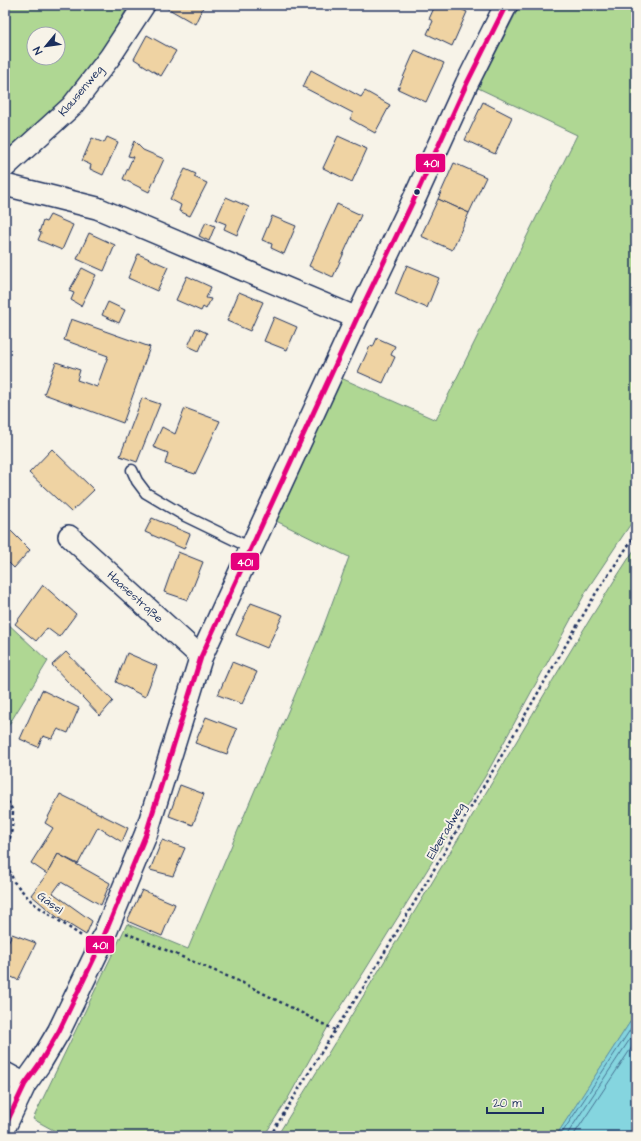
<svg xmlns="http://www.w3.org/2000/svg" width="641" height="1141" viewBox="0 0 641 1141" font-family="'Architects Daughter',sans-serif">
	<rect width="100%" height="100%" fill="#f7f3e8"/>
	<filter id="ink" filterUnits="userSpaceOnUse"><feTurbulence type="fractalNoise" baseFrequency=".025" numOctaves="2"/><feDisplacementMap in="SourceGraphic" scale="8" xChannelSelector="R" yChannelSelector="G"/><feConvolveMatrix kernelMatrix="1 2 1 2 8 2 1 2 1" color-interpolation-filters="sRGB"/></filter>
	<g filter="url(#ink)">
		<g fill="#afd793" stroke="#658378" fill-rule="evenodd">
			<path d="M5 5H129L99 56 59 110 5 153ZM34 34H58V58H34Z"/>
			<polygon points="520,5 636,5 636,516 588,588 486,775 364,972 329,1025 287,1100 264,1136 64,1136 33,1119 127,924 188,949 321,633 349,557 266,516 332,374 436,420 577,135 478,88"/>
			<path d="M636 547V1013L556 1136H277C343 1030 408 923 472 816 526 726 578 635 636 547Z"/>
			<polygon points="5,621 48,661 5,731"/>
		</g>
		<polygon fill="#85d5df" stroke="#5b93ab" points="636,1013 636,1136 556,1136"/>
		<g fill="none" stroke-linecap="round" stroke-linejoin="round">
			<g stroke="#457192" stroke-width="1">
				<polyline points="560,1136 636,1021"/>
				<polyline points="566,1136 636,1030"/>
				<polyline points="573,1136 636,1041"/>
			</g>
		</g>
		<g fill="#efd3a3" stroke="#1b2f5e">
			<polygon points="168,5 204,5 195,24 167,8"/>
			<polygon points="439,5 452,5 467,12 452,46 427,34 433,21 429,19 434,8 437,9"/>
			<polygon points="147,35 176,51 161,76 134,59"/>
			<polygon points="415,50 444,63 426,102 398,89"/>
			<polygon points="311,70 361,97 365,91 390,105 375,133 350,119 353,113 303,87"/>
			<polygon points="483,102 512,117 495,154 465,140"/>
			<polygon points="338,136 367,149 352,182 323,168"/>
			<polygon points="107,137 118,142 103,175 90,169 91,165 82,161 92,138 104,143"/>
			<polygon points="134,141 143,150 164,159 149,192 123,179 133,157 128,156"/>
			<polygon points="454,163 486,177 469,213 438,199"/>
			<polygon points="185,169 196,174 194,177 207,183 190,216 179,211 181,205 170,199"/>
			<polygon points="226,197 249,207 237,235 224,229 226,224 216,220"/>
			<polygon points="438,199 469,213 452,250 421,236"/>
			<polygon points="337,204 361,215 333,277 309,266"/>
			<polygon points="50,215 73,225 62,250 38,240 41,233 39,232 43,221 46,222"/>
			<polygon points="272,216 296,226 284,254 271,248 272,244 262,240"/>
			<polygon points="206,222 215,226 209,241 199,236"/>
			<polygon points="89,233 115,245 104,271 77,259"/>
			<polygon points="138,254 168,267 157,291 128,278"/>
			<polygon points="407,265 439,278 427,308 395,294"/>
			<polygon points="82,268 96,275 81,306 71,300 74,293 69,291"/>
			<polygon points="187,276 211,287 206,298 211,299 206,309 203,307 201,311 176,300"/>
			<polygon points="239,292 263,302 250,331 227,321"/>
			<polygon points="108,302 125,310 119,323 102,315"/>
			<polygon points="274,317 297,327 287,350 264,341"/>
			<polygon points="71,319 150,347 123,423 44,394 56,362 80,370 77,380 97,387 108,356 64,340"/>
			<polygon points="196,328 207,333 199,351 188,346"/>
			<polygon points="377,338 395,346 391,355 395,357 383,383 358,372 370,346 373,347"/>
			<polygon points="142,398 160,404 137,462 120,456"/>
			<polygon points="185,408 220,421 195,474 165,464 168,453 153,447 162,427 175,434"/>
			<polygon points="52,449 94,490 71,512 29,473"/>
			<polygon points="152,518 190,534 184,549 145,532"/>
			<polygon points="8,528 30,550 14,568 5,559 5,531"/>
			<polygon points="178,552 203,562 188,600 164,592"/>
			<polygon points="43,585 76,614 59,637 47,628 36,641 15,624"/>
			<polygon points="251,603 283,615 267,648 236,635"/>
			<polygon points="66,652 113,701 100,716 52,665"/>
			<polygon points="127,653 157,666 145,697 116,682"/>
			<polygon points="232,662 257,672 242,704 218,695"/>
			<polygon points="42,690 79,708 68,733 58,729 52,739 43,736 38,747 20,739"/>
			<polygon points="206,717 237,729 227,754 195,743"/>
			<polygon points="180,785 204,794 193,825 169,816"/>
			<polygon points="60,794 128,828 122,842 98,827 78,864 58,854 47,874 31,863 53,828 45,823"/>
			<polygon points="162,840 185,848 173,876 150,870"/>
			<polygon points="58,854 110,883 101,905 61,882 53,893 92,921 86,935 57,917 31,895 47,874"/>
			<polygon points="142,890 175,904 162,936 127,921"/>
			<polygon points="12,934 36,943 18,980 5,974 5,949"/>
		</g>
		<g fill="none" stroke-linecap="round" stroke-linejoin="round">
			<g stroke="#1b2f5e" stroke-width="13">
				<polyline id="service" points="132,470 137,481 146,493 185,516 251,548"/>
			</g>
			<g stroke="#1b2f5e" stroke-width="24">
				<g id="minor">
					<polyline points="5,167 72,106 110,57 144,5"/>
					<polyline points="5,185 97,208 357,318"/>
					<polyline points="69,536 201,657"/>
					<polyline points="5,1073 25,1084"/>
				</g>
			</g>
			<g stroke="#1b2f5e" stroke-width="25">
				<polyline id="secondary" points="5,1126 25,1084 40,1063 59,1031 99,948 146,834 201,657 357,318 416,195 467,83 506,5"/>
			</g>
			<g stroke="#1b2f5e" stroke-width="2.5" stroke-dasharray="3 3" stroke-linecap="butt">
				<polyline points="5,796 13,811 12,829 5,859"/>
				<polyline points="5,859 14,882 33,903 83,937"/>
				<polyline points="126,933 243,983 335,1030"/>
				<polyline points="270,1136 335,1030 367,982 495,767 596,593 636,534"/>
			</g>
			<use href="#service" stroke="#f7f3e8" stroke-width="10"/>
			<use href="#minor" stroke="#f7f3e8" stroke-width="21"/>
			<use href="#secondary" stroke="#f7f3e8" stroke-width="22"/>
			<g stroke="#f7f3e8" stroke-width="8">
				<polyline id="bus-1" points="5,1126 25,1084 40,1063 59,1031 99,948 146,834 201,657 357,318 416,195 467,83 506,5"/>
			</g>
			<use href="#bus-1" stroke="#e5007d" stroke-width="5"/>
		</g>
	</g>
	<circle fill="#1b2f5e" stroke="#f7f3e8" stroke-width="1.5" cx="417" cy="192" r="3.5"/>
	<g text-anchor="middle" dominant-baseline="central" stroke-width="4" stroke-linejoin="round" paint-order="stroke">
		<g font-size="12" fill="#1b2f5e" stroke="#f7f3e8">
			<text transform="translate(81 91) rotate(-50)">Klausenweg</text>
			<text transform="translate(135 597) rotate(42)">Haasestraße</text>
			<text transform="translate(446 831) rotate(-59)">Elberadweg</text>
			<text transform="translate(50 903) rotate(37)">Gässl</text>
		</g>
	</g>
	<g stroke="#f7f3e8" stroke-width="1.5">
		<rect x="415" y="153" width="31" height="20" rx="4" fill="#e5007d"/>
		<rect x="230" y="552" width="30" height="19" rx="4" fill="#e5007d"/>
		<rect x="85" y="935" width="30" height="19" rx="4" fill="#e5007d"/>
	</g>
	<g font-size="11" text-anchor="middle" font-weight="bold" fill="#fff">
		<text x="431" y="167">401</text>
		<text x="245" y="566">401</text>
		<text x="100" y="949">401</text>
	</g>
	<rect width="641" height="1141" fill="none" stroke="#f7f3e8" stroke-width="20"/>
	<rect x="10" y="10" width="621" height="1121" fill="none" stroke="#1b2f5e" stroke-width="1.5" filter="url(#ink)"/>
	<g transform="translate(46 46) rotate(241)"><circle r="19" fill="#f7f3e8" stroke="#9fa5b1"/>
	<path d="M0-3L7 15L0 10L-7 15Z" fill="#1b2f5e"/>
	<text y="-6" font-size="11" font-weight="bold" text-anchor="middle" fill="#1b2f5e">N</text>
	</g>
	<path d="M487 1107v6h56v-6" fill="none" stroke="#1b2f5e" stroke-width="2"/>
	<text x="493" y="1107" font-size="12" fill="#1b2f5e" stroke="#f7f3e8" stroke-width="3" paint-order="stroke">20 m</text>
</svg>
